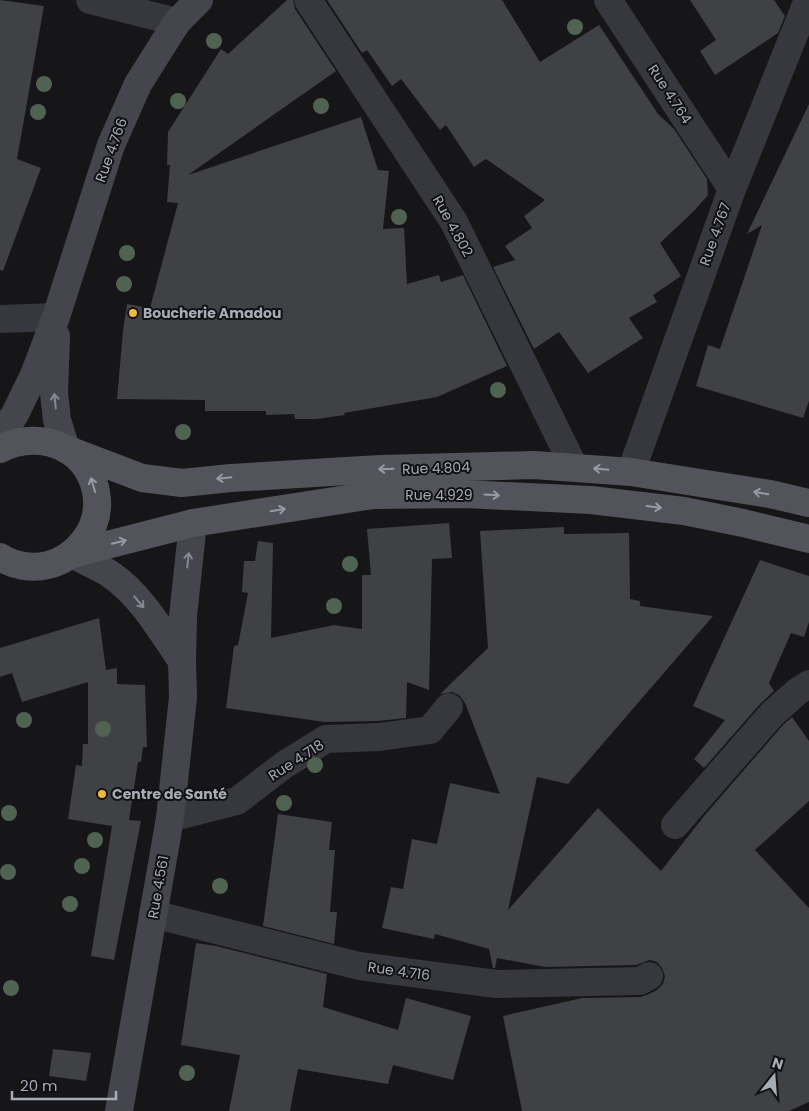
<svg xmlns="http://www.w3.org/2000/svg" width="809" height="1111" viewBox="0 0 809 1111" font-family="Poppins,sans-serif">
	<rect width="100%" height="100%" fill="#161618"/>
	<g fill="#404145">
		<polygon points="0,0 44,6 17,159 41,168 3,271 0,270"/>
		<polygon points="287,0 293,0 295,9 336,71 188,175 361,117 378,170 389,171 383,229 404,228 407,284 439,275 441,282 463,275 507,366 437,397 344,413 345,415 317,419 295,419 294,414 266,415 266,411 205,411 205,400 117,399 123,331 127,304 150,308 178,203 167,202 170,165 167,165 168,132 221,49 228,54"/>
		<polygon points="327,0 502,0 540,62 599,25 658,114 674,129 707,179 708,195 694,211 660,243 681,276 653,295 657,302 629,318 643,338 588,373 559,332 534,349 493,267 515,260 505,246 532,228 524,216 545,200 486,159 474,167 446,125 440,130 401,79 392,86 367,50 362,53"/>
		<polygon points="690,0 774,0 785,16 778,33 715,75 700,51 716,40"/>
		<polygon points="809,104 809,401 803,418 696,386 708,345 720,349 762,225 747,234"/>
		<polygon points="449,523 452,558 432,559 429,690 407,682 406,718 378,721 325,722 226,708 234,646 238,645 248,593 242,592 244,561 255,561 258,541 273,543 271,638 334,625 362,629 362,575 371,575 367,529"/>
		<polygon points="564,527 564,534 629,533 630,599 640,601 640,606 713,616 568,784 537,777 508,910 598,808 661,871 704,816 783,725 792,717 809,741 809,801 755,850 809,908 809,1102 789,1111 522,1111 503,1016 582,998 640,997 647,995 657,990 663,984 665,976 662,968 657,962 650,960 636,965 545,967 497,958 495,968 493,968 489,949 435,934 434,939 382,928 391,887 403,889 412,839 437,844 450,783 500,794 465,703 459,695 452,692 440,694 488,648 480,531"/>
		<polygon points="760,560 809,576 809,622 804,637 791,633 769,683 774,691 760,704 704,768 694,759 725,720 693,706"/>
		<polygon points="99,618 106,670 117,668 117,684 145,685 147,747 143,747 141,762 138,762 129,820 141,821 114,960 91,956 112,826 68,819 76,765 82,766 83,744 88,744 88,682 22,702 12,673 0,677 0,648"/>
		<polygon points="278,814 332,822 329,850 335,850 330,912 337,912 334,944 263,926"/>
		<polygon points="196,943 216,946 327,974 323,1007 398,1030 406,998 471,1016 453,1080 393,1065 388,1084 298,1069 290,1111 229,1111 240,1055 181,1045"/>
		<polygon points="53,1049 91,1053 86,1081 49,1076"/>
	</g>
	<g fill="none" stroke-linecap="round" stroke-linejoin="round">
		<g stroke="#37383d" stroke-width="28">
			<polyline points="90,0 177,22"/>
			<polyline points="308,0 454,222 574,467"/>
			<polyline points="608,0 732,189"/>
			<polyline points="0,319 56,317"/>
			<polyline points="631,472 732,189 808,0"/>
			<polyline points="170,818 237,801 284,765 326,739 379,737 430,730 449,707"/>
			<polyline points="675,825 772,714 798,691 809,684"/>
			<polyline points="153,914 359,966 496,984 640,981 649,976"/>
		</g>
		<g stroke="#45464d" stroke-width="28">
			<polyline points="56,336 54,393 57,420 66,449"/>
			<polyline points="0,437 15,414 34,375 56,317 111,145 138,84 177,22 199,0"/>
			<path d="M72 554C84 561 98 566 110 574 141 595 161 631 182 661"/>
			<polyline points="119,1111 170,818 183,697 182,661 183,616 193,523"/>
		</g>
		<g stroke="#53545b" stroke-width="28">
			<path d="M0 449C42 427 94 450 97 500 99 530 76 558 48 565 32 569 14 566 0 557"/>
			<polyline points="66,449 142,478 182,483 231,478 380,469 534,465 631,472 770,494 809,503"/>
			<polyline points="72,554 193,523 373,495 464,494 591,500 684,511 743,523 809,539"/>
		</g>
	</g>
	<g fill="#506353">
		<circle cx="575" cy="27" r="8"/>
		<circle cx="214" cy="41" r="8"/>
		<circle cx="44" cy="84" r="8"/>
		<circle cx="178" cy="101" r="8"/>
		<circle cx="321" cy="106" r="8"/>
		<circle cx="38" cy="112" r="8"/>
		<circle cx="399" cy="217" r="8"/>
		<circle cx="127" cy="253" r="8"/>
		<circle cx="124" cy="284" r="8"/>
		<circle cx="498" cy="390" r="8"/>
		<circle cx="183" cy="432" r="8"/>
		<circle cx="350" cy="564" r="8"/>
		<circle cx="334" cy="606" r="8"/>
		<circle cx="24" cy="720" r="8"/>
		<circle cx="103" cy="729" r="8"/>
		<circle cx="315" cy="765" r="8"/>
		<circle cx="284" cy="803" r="8"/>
		<circle cx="9" cy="813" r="8"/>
		<circle cx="95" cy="840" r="8"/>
		<circle cx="82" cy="866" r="8"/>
		<circle cx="8" cy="872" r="8"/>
		<circle cx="220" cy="886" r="8"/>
		<circle cx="70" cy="904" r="8"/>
		<circle cx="11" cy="988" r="8"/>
		<circle cx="187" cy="1073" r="8"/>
	</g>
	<defs><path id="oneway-shaft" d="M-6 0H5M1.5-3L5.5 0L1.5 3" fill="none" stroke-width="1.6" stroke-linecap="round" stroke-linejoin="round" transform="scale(1.25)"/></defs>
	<g stroke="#858892">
		<use href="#oneway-shaft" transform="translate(55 401) rotate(-96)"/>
		<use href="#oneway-shaft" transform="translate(188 560) rotate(-84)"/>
		<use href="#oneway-shaft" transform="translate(139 602) rotate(50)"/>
	</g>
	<g stroke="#979aa5">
		<use href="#oneway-shaft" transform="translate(386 469) rotate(178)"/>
		<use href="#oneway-shaft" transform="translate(601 469) rotate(-175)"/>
		<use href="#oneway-shaft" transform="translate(224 478) rotate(174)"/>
		<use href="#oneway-shaft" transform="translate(93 485) rotate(-107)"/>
		<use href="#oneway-shaft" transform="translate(761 493) rotate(-171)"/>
		<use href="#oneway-shaft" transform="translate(492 495) rotate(3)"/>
		<use href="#oneway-shaft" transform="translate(654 507) rotate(7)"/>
		<use href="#oneway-shaft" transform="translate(278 510) rotate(-9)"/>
		<use href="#oneway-shaft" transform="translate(119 542) rotate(-14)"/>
	</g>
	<g fill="#ecbc3a" stroke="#111113" stroke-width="2">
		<circle cx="133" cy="313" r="5"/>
		<circle cx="102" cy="794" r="5"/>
	</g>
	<g text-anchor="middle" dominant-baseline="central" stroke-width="4" stroke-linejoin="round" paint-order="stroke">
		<g font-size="14" fill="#a8acb7" stroke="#111113">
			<text transform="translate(670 94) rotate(57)">Rue 4.764</text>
			<text transform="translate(111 150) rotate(-70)">Rue 4.766</text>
			<text transform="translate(453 226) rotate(61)">Rue 4.802</text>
			<text transform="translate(715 234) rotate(-70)">Rue 4.767</text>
			<text transform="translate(436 468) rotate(-2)">Rue 4.804</text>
			<text x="439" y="495">Rue 4.929</text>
			<text transform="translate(296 760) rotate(-33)">Rue 4.718</text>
			<text transform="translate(158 887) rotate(-80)">Rue 4.561</text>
			<text transform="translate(399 971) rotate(8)">Rue 4.716</text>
		</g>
		<g font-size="14" font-weight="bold" fill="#a8acb7" stroke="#111113" text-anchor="start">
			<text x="143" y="313">Boucherie Amadou</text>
			<text x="112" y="794">Centre de Santé</text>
		</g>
	</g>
	<g transform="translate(774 1076) rotate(17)" stroke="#111113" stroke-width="4" paint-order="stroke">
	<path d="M0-4L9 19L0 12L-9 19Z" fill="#a8acb7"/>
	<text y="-8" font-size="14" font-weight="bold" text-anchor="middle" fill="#a8acb7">N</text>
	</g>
	<path d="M12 1091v8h104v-8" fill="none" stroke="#a8acb7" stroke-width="2.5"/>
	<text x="20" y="1091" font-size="15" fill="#a8acb7" stroke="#111113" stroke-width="4" paint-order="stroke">20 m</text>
</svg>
